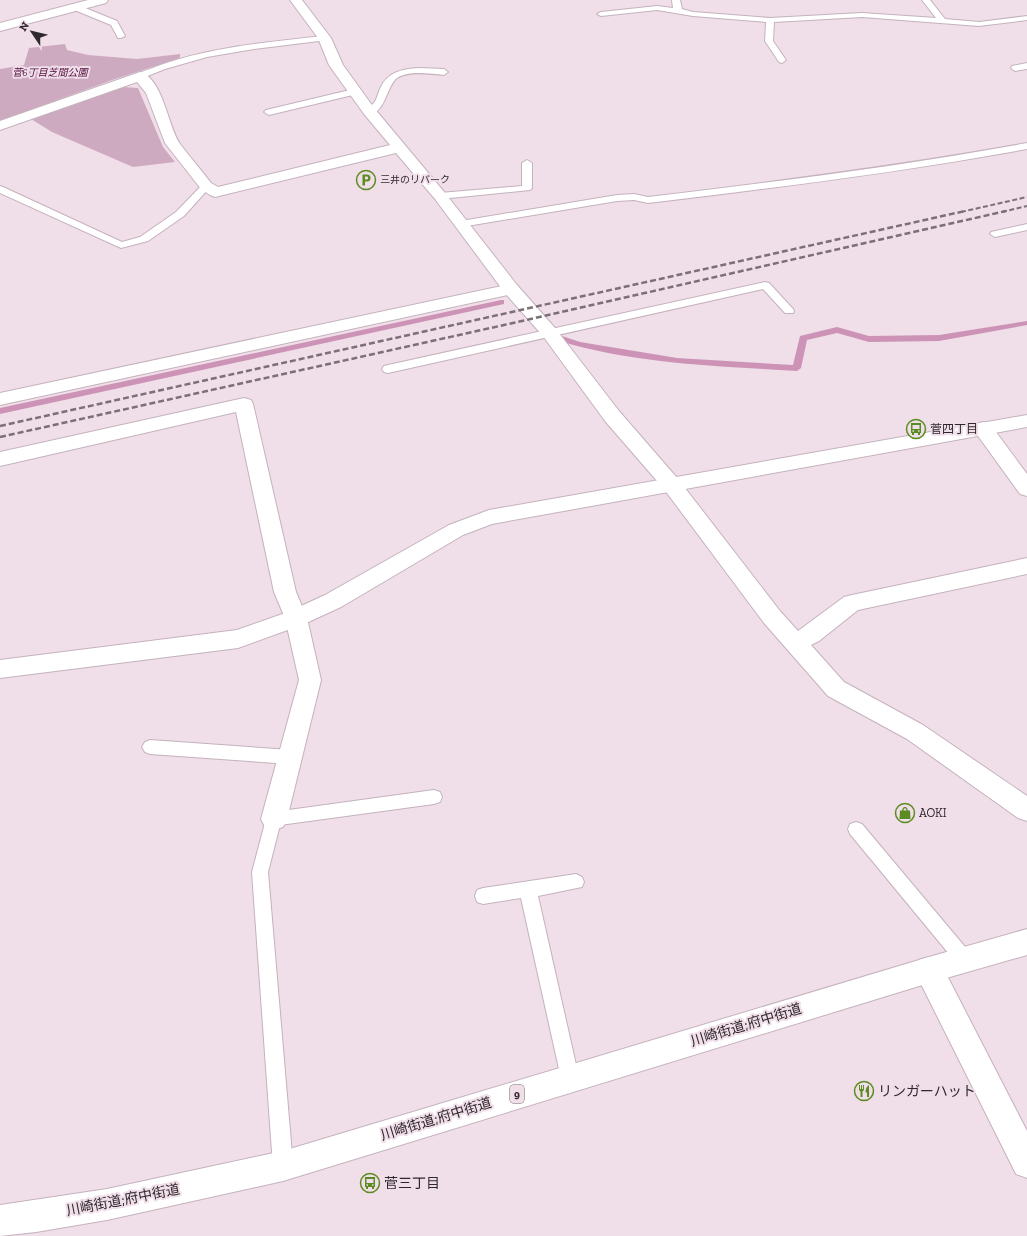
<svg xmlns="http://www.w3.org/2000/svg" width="1027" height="1236" viewBox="0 0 1027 1236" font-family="'Zilla Slab','Noto Sans JP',serif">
	<rect width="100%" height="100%" fill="#f0dee9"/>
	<g fill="#ceaac0">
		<polygon points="65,44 67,50 88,55 137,59 180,54 180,58 115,79 0,121 0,69 24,65 29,48"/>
		<polygon points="123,87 138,88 163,147 175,162 133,167 52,132 31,119"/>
	</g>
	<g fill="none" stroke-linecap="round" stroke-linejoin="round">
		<g fill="#cc93b6" fill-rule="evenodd">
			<polygon points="501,300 504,300 504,304 0,414 0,408"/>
			<path d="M1027 321V325L939 341 869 342 837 333 807 340 801 368 797 371C717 366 636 364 559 341L558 339 562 336 580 342 677 358 793 365 800 336 837 327 869 336 939 335Z"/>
		</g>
		<g stroke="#c4b2bc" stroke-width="2">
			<g id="service">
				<polygon points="672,0 680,0 682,9 693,12 770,18 862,13 936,18 922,0 930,0 945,19 979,22 1027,16 1027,20 979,26 862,17 774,22 773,41 786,60 782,63 779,62 765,41 766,22 693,16 657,10 601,16 597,14 601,12 657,6 673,8"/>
				<polygon points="72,5 78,5 117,21 125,36 121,38 118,38 111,25 72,9"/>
				<path d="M324 36 328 38 327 40 254 49 207 57 165 69 140 79 136 76C140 71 149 70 155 67 208 47 268 42 324 36Z"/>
				<polygon points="1027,63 1027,69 1015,71 1011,68 1012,66"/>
				<path d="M419 68 444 69 448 72 444 75C430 74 410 70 397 78 386 86 385 118 366 113L364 111C367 108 371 106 374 103 377 99 378 93 380 89 387 72 402 69 419 68Z"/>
				<polygon points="354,89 357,90 358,92 357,94 269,115 264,112 266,110"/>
				<path d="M1027 143V149C901 172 775 188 648 203L634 200 617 201 461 227 456 224 461 221 617 195 634 194 648 197C775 182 901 166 1027 143Z"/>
				<polygon points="527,160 532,163 532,188 530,190 440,199 435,196 440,193 522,186 522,163"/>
				<polygon points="206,183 211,186 184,216 148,241 121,248 0,193 0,186 3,187 122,242 140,237 176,212 203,184"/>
				<polygon points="1027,224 1027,230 995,237 990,234 991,232"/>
				<polygon points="765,282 769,283 793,309 794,311 793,313 785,313 763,289 388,373 384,372 382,369 384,366 388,365"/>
				<polygon points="150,740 290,750 295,752 298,757 295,762 290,764 150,754 145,752 142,747 145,742"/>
				<polygon points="434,790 440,792 442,797 440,802 434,804 280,825 268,872 293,1166 290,1173 283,1176 276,1173 273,1166 252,872 266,819 268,814 274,812"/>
				<polygon points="856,822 862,824 971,954 974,960 971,966 965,968 959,966 850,834 848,829 850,824"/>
				<polygon points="576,874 582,877 584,882 582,887 538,896 579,1078 577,1085 570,1087 563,1085 561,1078 521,898 483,904 477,902 475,896 477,890 483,888"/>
			</g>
		</g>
		<g stroke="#c4b2bc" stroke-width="2">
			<g id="minor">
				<path d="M290 0H302L331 38 343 65 374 108 445 193 517 285 555 328 619 411 678 479 780 611 798 631 844 597 852 595 1027 558V574L858 610 819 641 811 645 844 682 923 725 1027 796V821L1018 818 907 739 828 696 764 623 664 489 605 421 543 336 505 293 435 199 396 153 215 197 210 195 201 189 165 143 146 93 137 82 0 130V121L140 72C163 78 168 127 180 144 190 157 201 170 211 183L218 187 390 145 364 114 329 65 318 38Z"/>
				<polygon points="244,398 251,400 253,404 296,592 307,618 321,680 287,819 283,827 274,830 265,827 261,819 299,680 285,618 274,592 236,412 0,466 0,452"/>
				<polygon points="983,422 990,424 1027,474 1027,496 1020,494 973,429 976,424"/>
				<polygon points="929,957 939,960 1027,1131 1027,1178 1016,1174 919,980 915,970 919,960"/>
			</g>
		</g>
		<g stroke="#c4b2bc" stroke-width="2">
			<g id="tertiary">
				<polygon points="88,0 108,0 106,3 0,31 0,23"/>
				<polygon points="511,284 517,285 519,289 517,293 0,405 0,393"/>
				<polygon points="1027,415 1027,427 492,524 463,535 341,607 304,624 238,648 0,678 0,660 237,630 288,612 325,595 449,525 489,510"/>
			</g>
		</g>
		<g stroke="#c4b2bc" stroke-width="2">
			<polygon id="primary" points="1027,929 1027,955 929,983 283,1181 107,1220 36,1232 0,1236 0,1205 107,1189 283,1151 929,957"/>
		</g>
		<use href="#service" fill="#fff" fill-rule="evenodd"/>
		<use href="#minor" fill="#fff" fill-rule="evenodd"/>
		<use href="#tertiary" fill="#fff" fill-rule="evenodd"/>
		<use href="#primary" fill="#fff" fill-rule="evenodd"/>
		<g stroke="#7c7077" stroke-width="2" stroke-dasharray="5 2.5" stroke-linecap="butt">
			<polyline points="961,212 1027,197"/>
			<polyline points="1002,212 1027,206"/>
		</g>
		<g stroke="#7c7077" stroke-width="2.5" stroke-dasharray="6 3" stroke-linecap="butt">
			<polyline points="0,426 965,211"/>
			<polyline points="0,437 504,325 1006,211"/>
		</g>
	</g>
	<defs>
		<g id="parking-ring" transform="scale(1)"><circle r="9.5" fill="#f0dee9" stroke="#5b8c22" stroke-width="1.5"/><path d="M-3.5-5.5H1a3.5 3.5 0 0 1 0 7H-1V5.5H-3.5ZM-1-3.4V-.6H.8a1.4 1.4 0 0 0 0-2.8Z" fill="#5b8c22"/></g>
		<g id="bus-ring" transform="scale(1)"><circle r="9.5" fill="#f0dee9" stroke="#5b8c22" stroke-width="1.5"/><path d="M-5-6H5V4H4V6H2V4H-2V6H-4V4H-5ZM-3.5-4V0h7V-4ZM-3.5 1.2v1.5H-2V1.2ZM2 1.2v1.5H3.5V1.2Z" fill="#5b8c22"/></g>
		<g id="shop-ring" transform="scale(1)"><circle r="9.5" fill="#f0dee9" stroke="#5b8c22" stroke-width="1.5"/><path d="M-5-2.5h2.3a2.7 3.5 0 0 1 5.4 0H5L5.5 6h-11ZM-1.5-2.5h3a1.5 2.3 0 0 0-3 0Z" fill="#5b8c22"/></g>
		<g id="restaurant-ring" transform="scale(1)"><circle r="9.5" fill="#f0dee9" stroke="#5b8c22" stroke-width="1.5"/><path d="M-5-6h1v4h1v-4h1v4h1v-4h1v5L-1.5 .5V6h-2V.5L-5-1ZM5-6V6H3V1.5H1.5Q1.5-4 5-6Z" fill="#5b8c22"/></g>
	</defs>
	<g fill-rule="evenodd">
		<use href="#parking-ring" x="366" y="180"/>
		<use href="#bus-ring" x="916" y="429"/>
		<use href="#shop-ring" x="905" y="813"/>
		<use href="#restaurant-ring" x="864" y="1091"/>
		<use href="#bus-ring" x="370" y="1183"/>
	</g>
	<g text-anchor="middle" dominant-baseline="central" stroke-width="4" stroke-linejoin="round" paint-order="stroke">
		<g font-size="10" font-style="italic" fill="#4e0b3c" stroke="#f0dee9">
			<text x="50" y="73">菅6丁目芝間公園</text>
		</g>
		<g font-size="10" fill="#2f282c" stroke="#f0dee9" text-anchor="start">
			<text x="380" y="180">三井のリパーク</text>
		</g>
		<rect fill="#f0dee9" stroke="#695f65" stroke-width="1" x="510" y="1085" width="14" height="18" rx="3"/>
		<g font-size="11" font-weight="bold" fill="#2f282c">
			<text x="517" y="1094">9</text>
		</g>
		<g font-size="12" fill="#2f282c" stroke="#f0dee9" text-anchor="start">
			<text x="930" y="429">菅四丁目</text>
			<text x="919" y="813">AOKI</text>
		</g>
		<g font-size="14" fill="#2f282c" stroke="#f0dee9">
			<text transform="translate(746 1025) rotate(-17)">川崎街道;府中街道</text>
			<text transform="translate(436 1119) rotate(-17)">川崎街道;府中街道</text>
			<text transform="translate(123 1200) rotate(-11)">川崎街道;府中街道</text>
		</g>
		<g font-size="14" fill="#2f282c" stroke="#f0dee9" text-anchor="start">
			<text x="878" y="1091">リンガーハット</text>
			<text x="384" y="1183">菅三丁目</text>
		</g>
	</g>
	<g transform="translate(32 32) rotate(305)" stroke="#f0dee9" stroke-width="3" paint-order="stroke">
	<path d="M0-3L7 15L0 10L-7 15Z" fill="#2f282c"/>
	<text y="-6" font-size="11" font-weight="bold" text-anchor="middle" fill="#2f282c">N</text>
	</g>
</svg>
